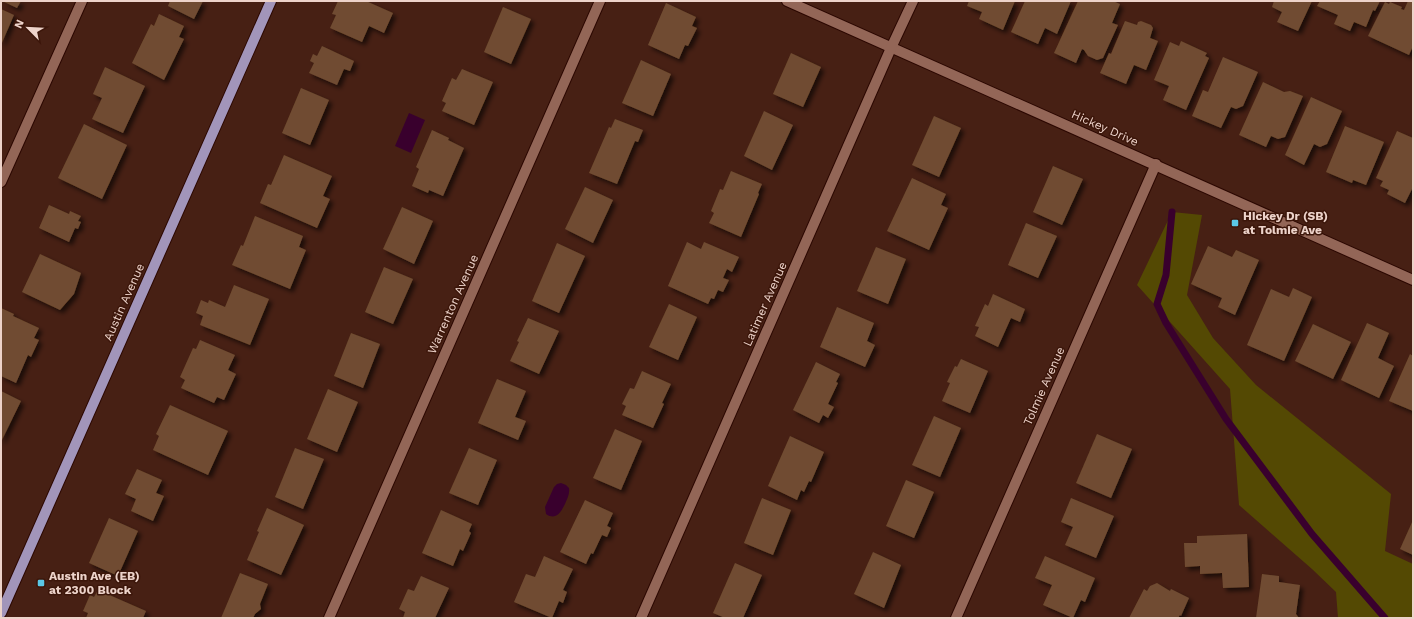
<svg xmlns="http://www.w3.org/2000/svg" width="1414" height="619" viewBox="0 0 1414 619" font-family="'Work Sans',sans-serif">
	<defs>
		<filter id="shadow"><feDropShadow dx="3.5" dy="3.5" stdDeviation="2" flood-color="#0009"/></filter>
	</defs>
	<rect width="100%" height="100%" fill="#472014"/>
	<polygon fill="#544903" points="1172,212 1202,215 1187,295 1213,338 1256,385 1391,494 1385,551 1413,564 1413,618 1338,618 1336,592 1312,569 1239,505 1230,389 1137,285"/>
	<g fill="#39002d">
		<polygon points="409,113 425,120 411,153 395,146"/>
		<path d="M561 483 566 485 569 488C570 494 567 499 565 504 561 512 556 521 546 514L545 507 554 487 557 484Z"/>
	</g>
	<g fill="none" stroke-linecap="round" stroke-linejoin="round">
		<polyline stroke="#39002d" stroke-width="7" points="1172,212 1166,275 1157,304 1166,323 1226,419 1312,534 1385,618"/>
	</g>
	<g fill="#6f4c30" filter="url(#shadow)">
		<polygon points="2,1 21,1 17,8"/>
		<polygon points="170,1 203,1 194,19 168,6"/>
		<polygon points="338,1 366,1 393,13 384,33 369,26 362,42 330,28 336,15 332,14"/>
		<polygon points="969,1 1015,1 1003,30 979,19 982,12 967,6"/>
		<polygon points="1025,1 1071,1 1057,34 1045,28 1038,44 1011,32"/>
		<polygon points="1078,1 1113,1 1120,4 1112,23 1118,25 1103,58 1097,60 1088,56 1084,50 1082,49 1076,63 1054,53"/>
		<polygon points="1274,1 1312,1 1298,31 1277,22 1282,12 1272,7"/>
		<polygon points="1320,1 1380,1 1375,11 1373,10 1366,27 1354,22 1350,31 1334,24 1338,15 1317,6"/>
		<polygon points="1408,1 1413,1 1413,46 1409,55 1368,36 1385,2 1389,4 1390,2 1402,7 1401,9 1404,10"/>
		<polygon points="666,3 696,17 692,26 697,28 688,46 685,45 679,59 648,45"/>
		<polygon points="503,7 531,19 511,64 484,52"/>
		<polygon points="1,9 14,15 1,45"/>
		<polygon points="159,14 184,26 179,37 184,39 164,80 132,63 151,24 154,26"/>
		<polygon points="1125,21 1137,25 1138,22 1141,21 1151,25 1153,28 1150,38 1158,41 1146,70 1134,65 1126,84 1100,73 1109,53 1111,54"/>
		<polygon points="1181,41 1207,53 1205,56 1209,58 1186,110 1163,100 1169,86 1154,80 1170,42 1179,46"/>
		<polygon points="322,46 354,61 350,71 344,69 337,85 309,73 314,63 310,61 313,54 317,56"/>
		<polygon points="791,53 821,67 803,107 773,94"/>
		<polygon points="1223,57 1258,72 1243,106 1236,109 1231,107 1221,128 1192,116 1203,90 1208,92"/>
		<polygon points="641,60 671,74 653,116 622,103"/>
		<polygon points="105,67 145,86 123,133 92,119 102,98 93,94"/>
		<polygon points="462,69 493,82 474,125 442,111 446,103 442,101 452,78 456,80"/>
		<polygon points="1263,82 1284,92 1290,91 1303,96 1285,137 1278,139 1271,136 1266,147 1239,135"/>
		<polygon points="301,88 329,100 310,145 282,133"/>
		<polygon points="1311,97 1342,111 1327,144 1320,147 1314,144 1304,165 1285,155"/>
		<polygon points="764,111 793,125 772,170 744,156"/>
		<polygon points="934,116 961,128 939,177 912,165"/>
		<polygon points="615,119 643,130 638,142 635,141 617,184 589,173 609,127 611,128"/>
		<polygon points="84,124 127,145 102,199 58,178"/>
		<polygon points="1345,126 1384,142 1366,185 1353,180 1352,183 1326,172"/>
		<polygon points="432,130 449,138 448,140 464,148 443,196 429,190 428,193 412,186 419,169 416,167"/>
		<polygon points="1397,131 1413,138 1413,187 1405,203 1387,194 1389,190 1380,186 1383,181 1376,178"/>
		<polygon points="284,155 332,176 323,196 330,199 317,228 260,203 268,184 271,185"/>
		<polygon points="1053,166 1083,179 1062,225 1033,212"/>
		<polygon points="731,171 762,184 758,193 759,194 741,237 709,223 714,213 711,211 720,189 723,190"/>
		<polygon points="912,178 946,194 941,205 948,208 929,250 887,231"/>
		<polygon points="585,187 613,200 593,243 565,229"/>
		<polygon points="49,205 69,214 70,211 81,216 78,221 81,222 78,229 75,228 69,242 39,228"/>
		<polygon points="402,207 433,221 414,264 383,249"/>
		<polygon points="255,216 303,236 299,247 306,250 290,289 232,265 241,245 243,246"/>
		<polygon points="1026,223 1057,236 1038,278 1008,265"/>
		<polygon points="687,242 701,249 704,242 739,257 732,272 727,269 723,278 729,280 723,292 718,290 714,299 711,298 708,304 668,286"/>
		<polygon points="557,243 585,256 559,313 532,301"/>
		<polygon points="1208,246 1232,257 1236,250 1259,260 1235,315 1218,307 1222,298 1191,284"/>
		<polygon points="876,247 906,259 888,304 857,291"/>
		<polygon points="40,254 81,273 74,294 60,310 22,292"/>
		<polygon points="384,267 413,279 393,324 365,312"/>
		<polygon points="234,285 269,299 250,345 200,325 203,316 196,313 201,300 208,303 209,300 225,307"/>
		<polygon points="1293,288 1312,297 1284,361 1247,345 1271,289 1289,297"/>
		<polygon points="993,294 1025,309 1020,322 1011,318 998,347 975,336 979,327 975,326 985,304 988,306"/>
		<polygon points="669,304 697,317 678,360 649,347"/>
		<polygon points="837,307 874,323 867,341 875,345 865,367 820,347"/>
		<polygon points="1,308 14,314 13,316 39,328 34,338 39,340 31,357 28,355 16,383 1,376"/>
		<polygon points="528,318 559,331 539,374 510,361 519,342 517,341"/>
		<polygon points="1367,323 1389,333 1378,358 1394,366 1379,398 1341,380"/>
		<polygon points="1313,324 1351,342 1333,379 1295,361"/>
		<polygon points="351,333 380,344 363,388 334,376"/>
		<polygon points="200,340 235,355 228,370 236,374 224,400 217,397 214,403 181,388 185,380 180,377 193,348 196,349"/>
		<polygon points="1410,354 1413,356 1413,411 1389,401"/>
		<polygon points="961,359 988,371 970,413 942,401 950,383 947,382 955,366 957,367"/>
		<polygon points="816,362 840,374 836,382 838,383 828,404 834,407 828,418 823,415 819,423 793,410"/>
		<polygon points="642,371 671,384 662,403 664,404 653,428 622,415 626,406 622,404 630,388 634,389"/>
		<polygon points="497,379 526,391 515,417 526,421 518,440 478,423"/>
		<polygon points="328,389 358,402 337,452 307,439"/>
		<polygon points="1,391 21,401 1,442"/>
		<polygon points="170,405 228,431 208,475 153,450 159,436 156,434"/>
		<polygon points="934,416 961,428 940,477 912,465"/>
		<polygon points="615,429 642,441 621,490 593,478"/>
		<polygon points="1097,434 1132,449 1111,498 1076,483"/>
		<polygon points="790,436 824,452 811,482 809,481 804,492 801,490 797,500 768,486"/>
		<polygon points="295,448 324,459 303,509 275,497"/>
		<polygon points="469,448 497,460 478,505 449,493"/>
		<polygon points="137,469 162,480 156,493 164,496 153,521 131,511 136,499 125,494"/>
		<polygon points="906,480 934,492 914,538 886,526"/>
		<polygon points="762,498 791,510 773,555 744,543"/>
		<polygon points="1071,498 1114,516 1096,558 1065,545 1073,527 1061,522"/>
		<polygon points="585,500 613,513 607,526 611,528 607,537 602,535 593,554 591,553 586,564 560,552"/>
		<polygon points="267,508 304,525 281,575 247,560 259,532 257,531"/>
		<polygon points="441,510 472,524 469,531 471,533 463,551 460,549 453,566 422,553"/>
		<polygon points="109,518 138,531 118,576 89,563"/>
		<polygon points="1413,520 1413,555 1400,549"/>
		<polygon points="1247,534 1249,587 1223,588 1222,573 1200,574 1200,566 1185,567 1184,543 1197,543 1197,536"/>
		<polygon points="873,552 901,565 884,608 854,594"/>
		<polygon points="544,556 573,569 563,590 567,592 563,603 559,601 552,618 514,602 526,574 535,577"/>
		<polygon points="1045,556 1095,578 1085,602 1081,600 1073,618 1043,605 1052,585 1035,578"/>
		<polygon points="735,563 762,575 743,618 725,618 713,613"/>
		<polygon points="240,573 268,584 260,604 261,609 255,614 253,618 221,618"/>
		<polygon points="1262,574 1279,576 1279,582 1300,585 1296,614 1299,618 1256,618"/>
		<polygon points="421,576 449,588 435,618 403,618 405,612 399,609 408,589 414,591"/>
		<polygon points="1157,583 1170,591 1171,589 1189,598 1181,616 1180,615 1178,618 1129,618 1144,589 1147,591 1150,586"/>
		<polygon points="98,590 146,611 143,618 86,618 88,613 83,611 90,595 94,597"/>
	</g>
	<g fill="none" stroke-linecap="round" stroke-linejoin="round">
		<g stroke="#2b0700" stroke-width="12">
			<g id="minor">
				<polyline points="787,1 1413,280"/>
				<polyline points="1,182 82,1"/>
				<polyline points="329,618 600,1"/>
				<polyline points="641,618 891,48 913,1"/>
				<polyline points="956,618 1156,164"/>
			</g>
		</g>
		<g stroke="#2b0700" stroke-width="12">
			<polyline id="major" points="1,613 271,1"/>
		</g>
		<use href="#minor" stroke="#936657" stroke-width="10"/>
		<use href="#major" stroke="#a295ba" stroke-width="10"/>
	</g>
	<g fill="#5bc8e6" stroke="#3c160a" stroke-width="1.5">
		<rect x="1231" y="219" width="8" height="8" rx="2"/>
		<rect x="37" y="579" width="8" height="8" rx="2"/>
	</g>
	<g text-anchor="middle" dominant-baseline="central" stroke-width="3" stroke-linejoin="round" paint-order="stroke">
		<g font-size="12" fill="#edd3ca" stroke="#3c160a">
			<text transform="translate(1105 128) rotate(24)">Hickey Drive</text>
			<text transform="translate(124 302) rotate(-66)">Austin Avenue</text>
			<text transform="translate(453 304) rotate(-66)">Warrenton Avenue</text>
			<text transform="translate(765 304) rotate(-66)">Latimer Avenue</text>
			<text transform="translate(1044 386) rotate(-66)">Tolmie Avenue</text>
		</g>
		<g font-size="12" font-weight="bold" fill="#edd3ca" stroke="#3c160a" text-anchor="start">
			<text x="1243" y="216">Hickey Dr (SB)<tspan x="1243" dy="14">at Tolmie Ave</tspan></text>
			<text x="49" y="576">Austin Ave (EB)<tspan x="49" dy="14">at 2300 Block</tspan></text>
		</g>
	</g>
	<rect width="1414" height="619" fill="none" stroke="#edd3ca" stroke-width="4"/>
	<g transform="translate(28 28) rotate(294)" stroke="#3c160a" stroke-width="3" paint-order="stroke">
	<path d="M0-3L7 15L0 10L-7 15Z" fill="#edd3ca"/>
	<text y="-6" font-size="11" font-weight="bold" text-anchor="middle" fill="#edd3ca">N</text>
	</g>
</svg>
